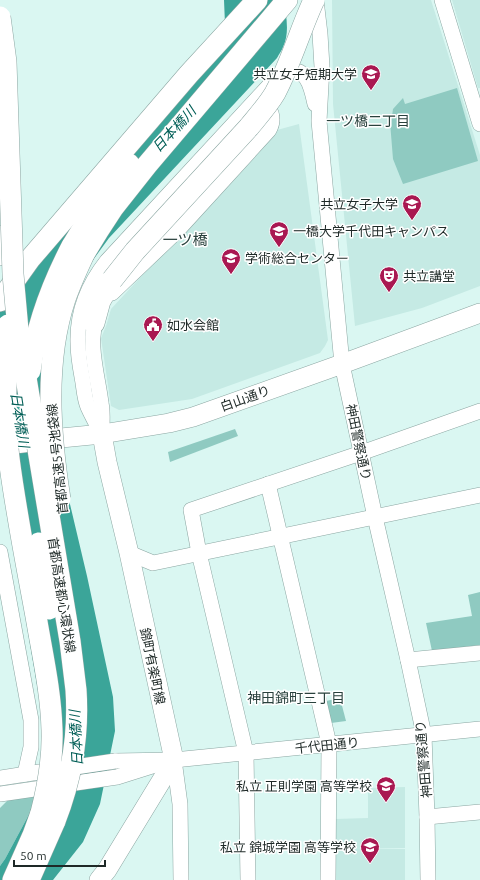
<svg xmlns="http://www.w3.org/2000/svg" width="480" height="880" viewBox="0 0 480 880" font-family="Ubuntu,'Noto Sans JP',sans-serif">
	<rect width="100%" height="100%" fill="#daf7f2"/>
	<g fill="#c5eae4">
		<polygon points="332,0 431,0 480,155 480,286 422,308 355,326 333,104"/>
		<polygon points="452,0 480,0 480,88 478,88"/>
		<polygon points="299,124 328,340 325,346 320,353 192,399 119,410 111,406 101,338 106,326 111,309 277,130"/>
		<polygon points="405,787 405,848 349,849 405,849 405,880 335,880 335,819 368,818 368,788"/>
	</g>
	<g fill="#8fcac1">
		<polygon points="457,88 478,161 403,184 393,159 390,122 392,116 393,109 403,98 405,104"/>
		<polygon points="235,429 238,436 170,462 168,452"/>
		<polygon points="480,592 480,645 432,651 426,623 472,616 468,595"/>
		<polygon points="340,698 346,721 331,723 326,701"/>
		<polygon points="17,791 40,794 5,859 0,866 0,808"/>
	</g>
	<path fill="#3ba599" d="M224 0H284C286 16 290 32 283 47 282 50 279 54 277 58L109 238 77 282 54 377 69 500 87 576 113 697 115 731 100 804 83 842 53 880H0V866L5 859 40 794 44 726 0 467V288L225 24Z"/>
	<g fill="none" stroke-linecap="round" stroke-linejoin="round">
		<g stroke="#8ba6a2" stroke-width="16">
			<g id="minor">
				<polyline points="316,0 320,34 322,67 319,121 342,364 375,517 408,660 424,735 427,817 428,880"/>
				<polyline points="442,0 480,124"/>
				<path d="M281 73C306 63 311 85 315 104"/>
				<polyline points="0,258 3,250 2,233"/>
				<path d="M112 293 176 232 269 130C275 119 272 106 259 102"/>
				<path d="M98 315C86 341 98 376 101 403 103 412 102 422 102 431"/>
				<path d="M102 434C97 425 92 416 88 407 84 398 84 386 82 377 80 366 78 354 78 343 77 312 88 285 107 261L278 76"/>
				<polyline points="268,484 329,744 328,880"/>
				<polyline points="0,552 31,720 31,747 25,774"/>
				<polyline points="129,553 153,563 480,495"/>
				<polyline points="408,660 480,653"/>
				<polyline points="174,760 180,804 181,880"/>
				<polyline points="115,761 174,760 480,729"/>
				<polyline points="0,778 39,772"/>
				<polyline points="0,794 117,777 155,765"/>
				<polyline points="427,817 480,812"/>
				<polyline points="248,880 246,753 199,553 191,510 361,453 480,411"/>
			</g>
		</g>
		<g stroke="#8ba6a2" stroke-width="20">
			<g id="major">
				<polyline points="0,446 61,438 102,434 169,423 193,417 342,364 480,313"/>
				<polyline points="99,880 107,870 174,760 129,553 107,462 102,434"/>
			</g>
		</g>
		<g stroke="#8ba6a2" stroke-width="22">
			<g id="highway">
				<path d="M72 246C89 217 108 190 129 164"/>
				<polyline points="84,254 98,231 113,208 147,165 287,0"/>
				<polyline points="0,301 30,259 189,74 257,0"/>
				<polyline points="94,323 100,301 112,280"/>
				<polyline points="13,880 33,835 41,813"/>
				<polyline points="29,880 55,821"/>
			</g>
		</g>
		<use href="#minor" stroke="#fff" stroke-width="15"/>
		<use href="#major" stroke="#fff" stroke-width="19"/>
		<use href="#highway" stroke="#fff" stroke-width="21"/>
		<g stroke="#8ba6a2" stroke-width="16" stroke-linecap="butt">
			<polyline id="minor-bridge" points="62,769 115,761"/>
		</g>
		<g stroke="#8ba6a2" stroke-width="22" stroke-linecap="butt">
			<g id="highway-bridge">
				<path d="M0 17 6 62 13 274 18 330 70 641C72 658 74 674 76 690 79 734 71 780 55 821"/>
				<path d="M112 280 135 251 249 127C258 116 268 105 275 93 291 63 300 30 314 0"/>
				<path d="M8 325C7 370 3 412 9 458 16 513 27 567 37 622 43 657 51 693 52 730 53 758 48 786 41 813"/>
				<path d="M30 371C36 327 51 286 72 246"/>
				<path d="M60 499C50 435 44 362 65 299 70 284 77 269 84 254"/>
				<polyline points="39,543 49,609"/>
			</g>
		</g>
		<use href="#minor-bridge" stroke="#fff" stroke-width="15"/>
		<use href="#highway-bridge" stroke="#fff" stroke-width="21"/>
	</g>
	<defs>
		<g id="university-pin" transform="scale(1)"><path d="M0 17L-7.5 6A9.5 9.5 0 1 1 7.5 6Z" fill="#a91851" stroke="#fff"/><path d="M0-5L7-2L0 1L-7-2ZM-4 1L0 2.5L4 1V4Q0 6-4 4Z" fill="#fff"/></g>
		<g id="theatre-pin" transform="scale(1)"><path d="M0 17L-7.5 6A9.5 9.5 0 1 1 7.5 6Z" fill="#a91851" stroke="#fff"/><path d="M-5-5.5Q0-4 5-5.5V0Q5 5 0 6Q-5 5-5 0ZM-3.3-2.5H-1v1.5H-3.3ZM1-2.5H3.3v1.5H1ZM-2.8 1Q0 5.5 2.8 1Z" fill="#fff"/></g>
		<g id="civic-pin" transform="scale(1)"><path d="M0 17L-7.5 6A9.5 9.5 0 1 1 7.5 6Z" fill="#a91851" stroke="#fff"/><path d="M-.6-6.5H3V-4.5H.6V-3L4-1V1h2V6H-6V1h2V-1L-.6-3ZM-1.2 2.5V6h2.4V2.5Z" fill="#fff"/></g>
		<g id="school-pin" transform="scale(1)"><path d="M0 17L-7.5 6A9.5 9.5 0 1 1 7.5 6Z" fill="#a91851" stroke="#fff"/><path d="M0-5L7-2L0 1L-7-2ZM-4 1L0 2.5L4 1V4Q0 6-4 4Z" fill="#fff"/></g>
	</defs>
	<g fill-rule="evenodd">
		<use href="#university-pin" x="371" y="74"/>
		<use href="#university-pin" x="412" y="204"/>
		<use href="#university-pin" x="279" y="231"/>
		<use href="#university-pin" x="231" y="258"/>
		<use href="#theatre-pin" x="389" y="276"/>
		<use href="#civic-pin" x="153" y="325"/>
		<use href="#school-pin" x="386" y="786"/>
		<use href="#school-pin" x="370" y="847"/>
	</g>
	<g text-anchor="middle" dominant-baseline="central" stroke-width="3" stroke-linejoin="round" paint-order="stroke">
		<g font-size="13" fill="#1e2927" stroke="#fff" text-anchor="end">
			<text x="357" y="74">共立女子短期大学</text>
			<text x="398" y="204">共立女子大学</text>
			<text x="293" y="231" text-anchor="start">一橋大学千代田キャンパス</text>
			<text x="245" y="258" text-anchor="start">学術総合センター</text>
			<text x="403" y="276" text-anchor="start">共立講堂</text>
			<text x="167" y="325" text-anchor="start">如水会館</text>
			<text x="372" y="786">私立 正則学園 高等学校</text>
			<text x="356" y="847">私立 錦城学園 高等学校</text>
		</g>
		<g font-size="13" fill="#1e2927" stroke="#fff">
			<text transform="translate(245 398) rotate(-20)">白山通り</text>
			<text transform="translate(359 442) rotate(78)">神田警察通り</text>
			<text transform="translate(57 459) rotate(-96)">首都高速5号池袋線</text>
			<text transform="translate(62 595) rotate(81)">首都高速都心環状線</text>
			<text transform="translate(153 666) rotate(78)">錦町有楽町線</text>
			<text transform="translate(327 745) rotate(-6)">千代田通り</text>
			<text transform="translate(423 759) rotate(-95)">神田警察通り</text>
		</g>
		<g font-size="14" fill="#29413d" stroke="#fff">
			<text x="368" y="121">一ツ橋二丁目</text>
			<text x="296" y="698">神田錦町三丁目</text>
		</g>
		<g font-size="14" font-style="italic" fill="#005e56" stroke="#fff">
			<text transform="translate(174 129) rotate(-47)">日本橋川</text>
			<text transform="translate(20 420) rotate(81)">日本橋川</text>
			<text transform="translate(76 738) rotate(-93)">日本橋川</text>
		</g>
		<g font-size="15" fill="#29413d" stroke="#fff">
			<text x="185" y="239">一ツ橋</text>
		</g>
	</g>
	<path d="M14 860v6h91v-6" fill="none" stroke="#1e2927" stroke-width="2"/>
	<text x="20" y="860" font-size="12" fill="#1e2927" stroke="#ffffff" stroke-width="3" paint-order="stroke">50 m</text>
</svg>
